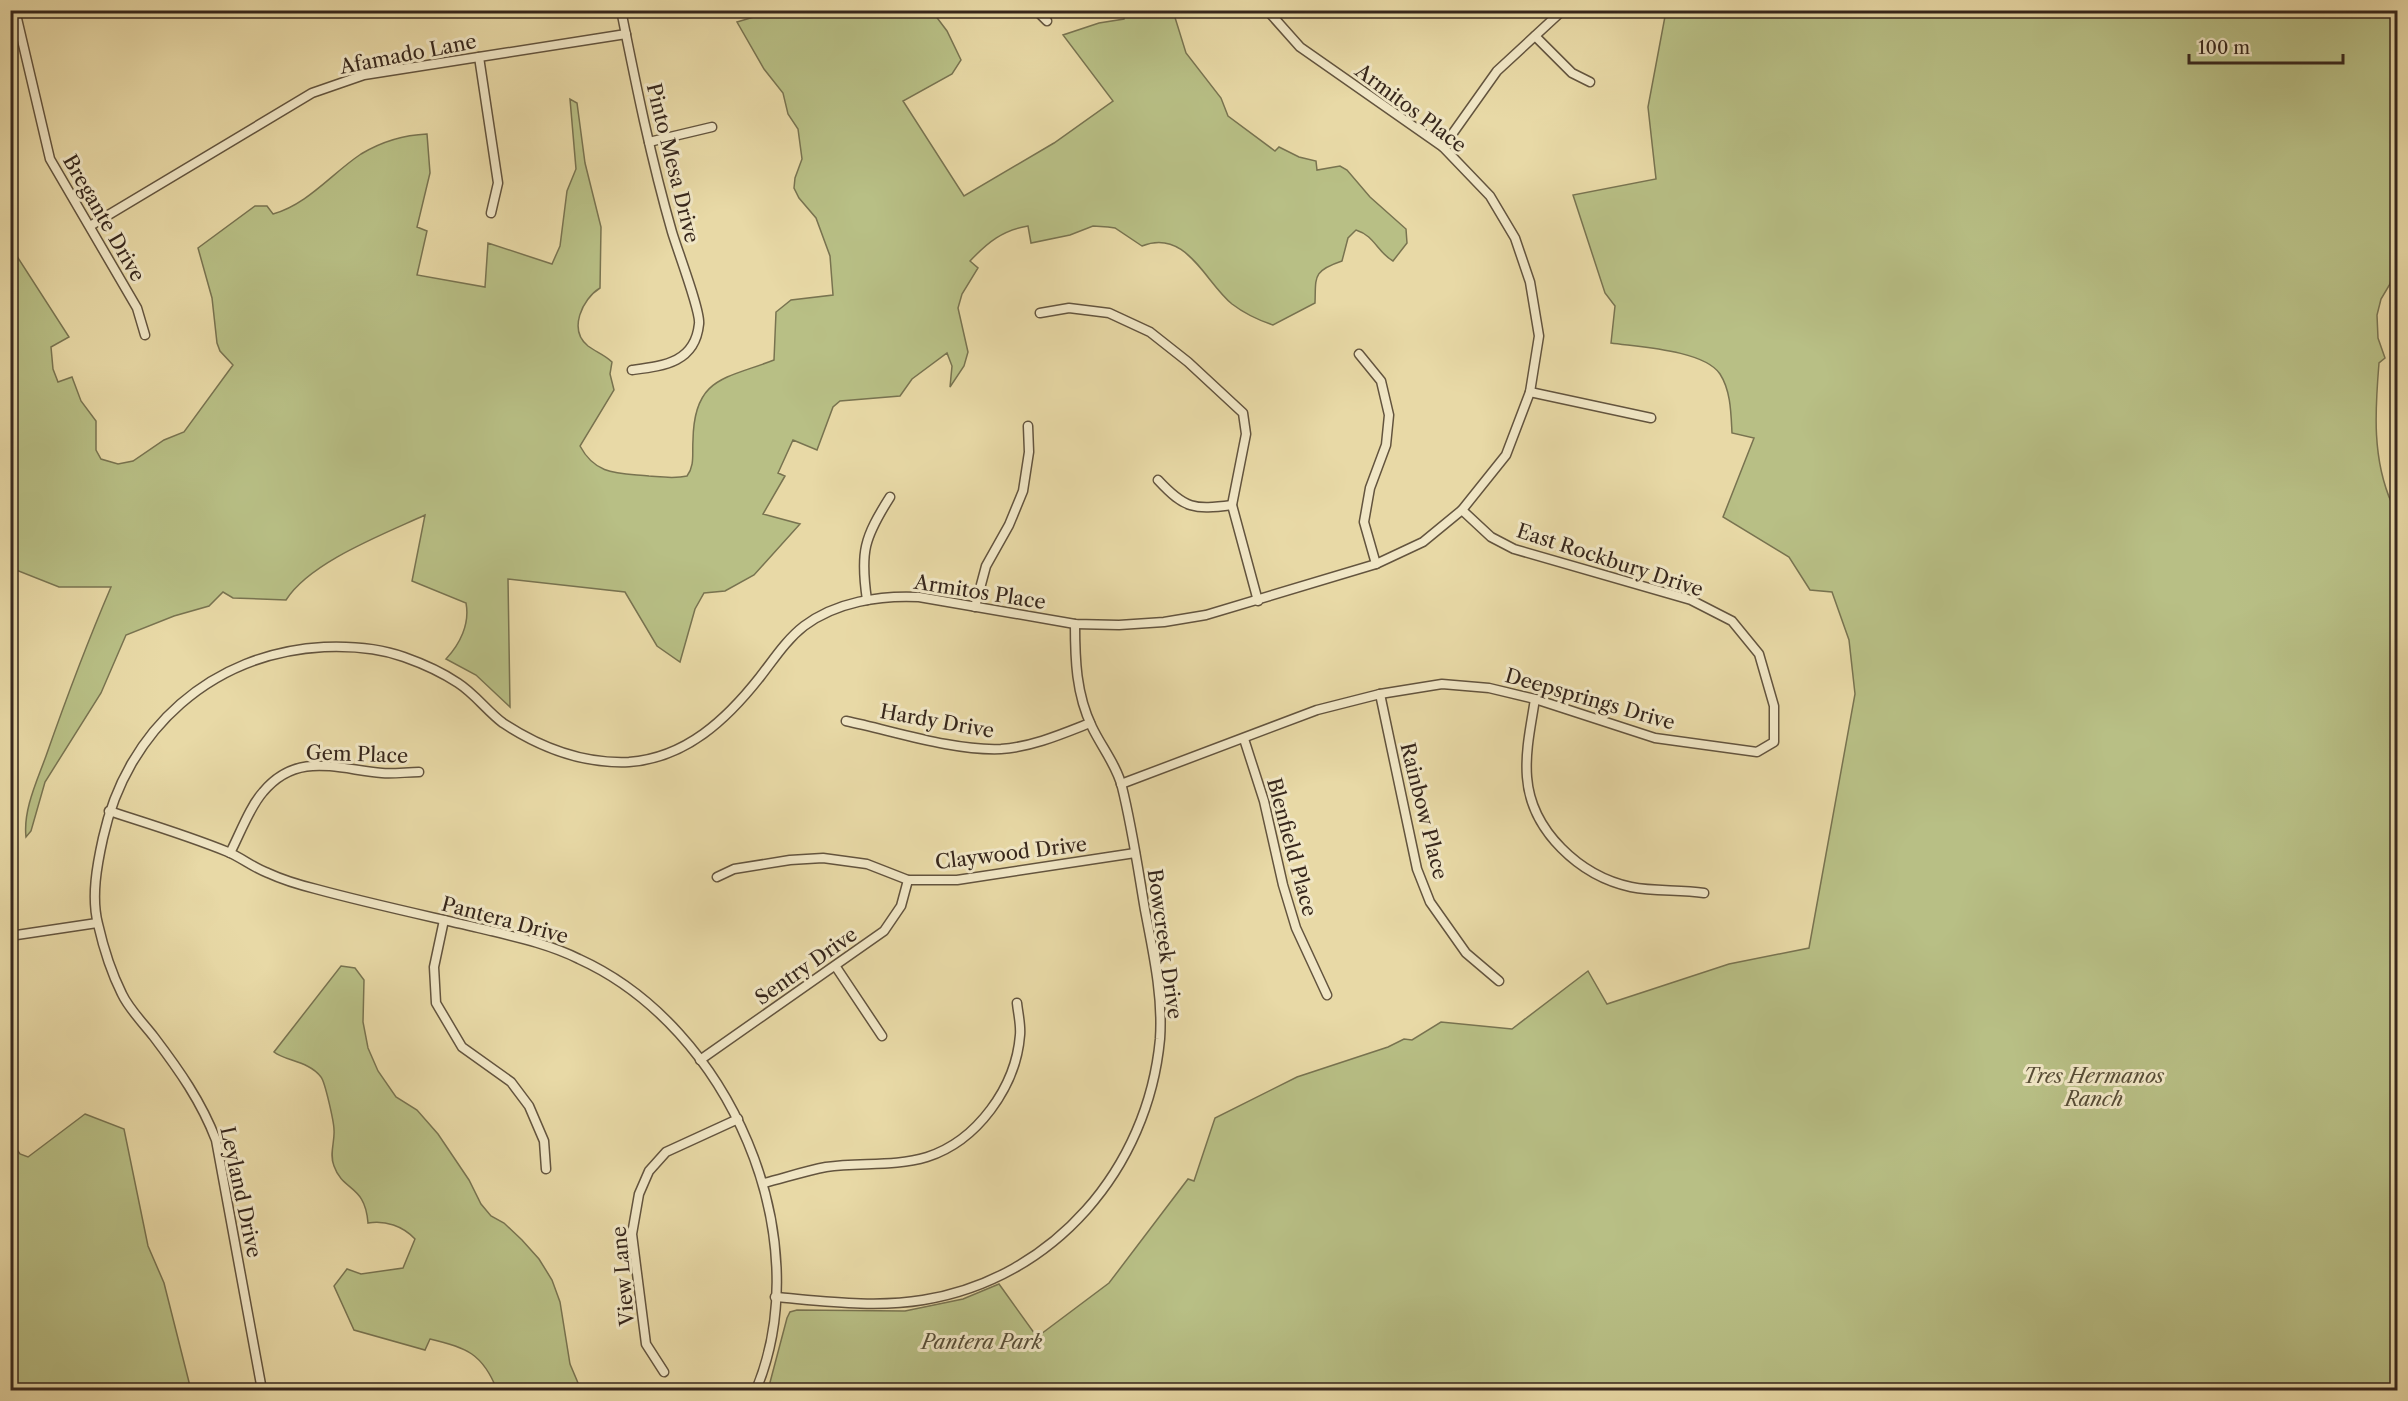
<svg xmlns="http://www.w3.org/2000/svg" width="2408" height="1401" viewBox="0 0 2408 1401" font-family="'Libre Caslon Text',serif">
	<rect width="100%" height="100%" fill="#e8d9a6"/>
	<filter id="stains"><feTurbulence type="fractalNoise" baseFrequency=".00333" numOctaves="4"/><feColorMatrix values="0 0 0 0 .2 0 0 0 0 .09 0 0 0 0 .02 0 0 0 .5 -.17"/></filter>
	<radialGradient id="worn" r=".72"><stop offset=".6" stop-color="#630" stop-opacity="0"/><stop offset="1" stop-color="#630" stop-opacity=".3"/></radialGradient>
	<g fill="#b8bf85" stroke="#787350" stroke-width="1.5">
		<path d="M774 11H932L947 31 961 60 952 74 903 101 964 196 1054 143 1113 101 1063 35 1099 23 1124 19 1125 11H1173L1186 53 1221 98 1228 116 1275 151 1279 147 1299 157 1316 161 1317 170 1340 166 1347 170 1370 197 1406 229 1407 243 1393 261C1377 252 1375 236 1356 230L1348 238 1342 261C1312 271 1316 277 1315 303L1273 325C1258 320 1245 314 1232 304 1205 282 1186 228 1142 246L1115 228 1108 227 1093 226 1070 235 1031 243 1028 226C1003 230 988 242 970 261L978 268 962 294 958 308 968 352 964 366 950 387 952 366 947 353 912 379 900 396 840 401 833 407 817 450 793 440 778 473 785 476 763 514 800 524 754 575 725 591 704 593 695 609 680 662 657 646 625 592 508 579 510 707 476 675 446 659C460 644 470 624 466 603L412 581 425 515C384 534 310 562 286 600L233 598 223 592 209 606 174 616 126 635 101 693 45 782 31 831 26 837C23 810 37 781 46 756 66 699 87 643 111 587H59L11 568V247L69 337 51 347 53 369 58 382 72 377 81 401 96 421V450L101 459 118 464 133 461 164 440 184 432 233 365 220 351 217 343 212 298 198 248 255 206H267L273 214C308 204 331 174 361 154 381 142 403 135 427 134L430 173 417 227 427 231 417 275 485 287 488 243 552 264 560 246 567 191 576 169 570 99 577 103 585 163 601 227 600 288C582 299 568 330 588 346 596 352 605 355 612 362L610 374 614 390 580 446C596 476 619 473 649 476 662 477 674 479 687 476 695 465 692 454 693 440 694 377 725 379 774 360L776 312 791 300 833 295 830 256 816 218 799 198 794 188 795 178 802 159 798 129 788 114 783 93 764 69 737 22Z"/>
		<path d="M1666 11H2397L2398 249 2390 284 2381 299 2377 315 2378 338 2385 358 2379 363C2375 411 2372 459 2392 504L2398 506 2397 1390H768L787 1318 790 1312 797 1310 905 1311 963 1299 999 1284 1037 1337 1109 1283 1188 1179 1194 1181 1215 1118 1297 1077 1388 1047 1404 1039 1412 1040 1441 1022 1512 1029 1588 971 1607 1004 1729 964 1809 948 1855 694 1849 640 1832 592 1810 590 1789 557 1723 517 1754 438 1732 433C1731 414 1731 391 1720 374 1704 350 1638 347 1611 343L1615 306 1605 293 1573 195 1656 179 1648 107Z"/>
		<path d="M341 966 355 968 364 980 363 1022 368 1048 378 1071 396 1097 417 1110 438 1134 469 1180 481 1204 491 1216 504 1223 522 1240 539 1259 552 1280 560 1302 570 1364 581 1390H497C483 1354 466 1347 430 1339L425 1350 354 1330 334 1286 347 1269 361 1274 403 1268 415 1239C403 1226 385 1220 368 1223 365 1184 343 1192 334 1166 329 1154 335 1142 334 1130 334 1122 325 1082 321 1077 309 1061 285 1061 274 1052Z"/>
		<polygon points="85,1114 124,1129 148,1246 164,1283 191,1390 11,1390 11,1141 20,1154 28,1157"/>
	</g>
	<g fill="none" stroke-linecap="round" stroke-linejoin="round">
		<g stroke="#63543e" stroke-width="11">
			<g id="minor">
				<polyline points="15,10 50,159 137,308 145,335"/>
				<path d="M621 10C636 85 651 159 672 232 677 249 701 312 699 324 695 363 663 366 632 370"/>
				<polyline points="1036,10 1047,21"/>
				<polyline points="1535,36 1572,73 1590,82"/>
				<polyline points="479,57 498,183 491,213"/>
				<polyline points="649,142 712,127"/>
				<polyline points="1443,147 1497,71 1563,10"/>
				<polyline points="90,226 312,93 364,75 626,34"/>
				<polyline points="1040,313 1069,308 1109,313 1150,332 1188,362 1243,413 1246,434 1232,505 1258,601"/>
				<polyline points="1359,354 1381,381 1389,415 1386,445 1370,488 1364,522 1376,564"/>
				<polyline points="1530,392 1651,418"/>
				<path d="M1158 480C1185 509 1194 510 1232 505"/>
				<path d="M867 600C860 552 864 538 890 497"/>
				<polyline points="975,607 986,566 1009,525 1023,491 1029,452 1028,426"/>
				<polyline points="1380,694 1417,869 1430,902 1466,953 1499,981"/>
				<path d="M1535 699C1531 725 1525 751 1527 777 1531 831 1580 876 1631 887 1655 892 1680 889 1704 893"/>
				<path d="M846 721C894 731 953 751 1001 749 1032 747 1062 734 1090 723"/>
				<polyline points="1244,739 1264,801 1283,885 1296,928 1327,995"/>
				<polyline points="1121,784 1317,710 1380,694 1442,684 1489,688 1535,699 1655,738 1757,752 1774,742 1774,706 1759,654 1732,621 1691,600 1514,549 1491,537 1462,510"/>
				<path d="M109 811C149 824 189 836 228 852 242 858 254 868 268 873 283 880 300 885 316 889 371 904 428 916 483 929 516 937 549 944 579 959 729 1027 820 1236 756 1390"/>
				<path d="M230 853C240 834 249 808 263 792 297 751 337 769 382 773 394 774 407 772 419 772"/>
				<polyline points="717,877 734,869 790,860 823,858 867,864 908,880 957,880 1135,853"/>
				<polyline points="444,920 434,967 436,1003 462,1047 511,1082 529,1106 544,1141 546,1169"/>
				<polyline points="10,936 97,923"/>
				<polyline points="836,967 882,1036"/>
				<polyline points="700,1060 884,931 901,906 908,880"/>
				<path d="M764 1183C784 1178 805 1171 826 1167 860 1162 894 1167 927 1157 977 1141 1016 1087 1020 1035 1021 1025 1018 1013 1017 1003"/>
				<path d="M775 1297C823 1301 875 1308 923 1300 1054 1279 1148 1168 1160 1039 1163 996 1153 952 1145 910 1138 869 1132 827 1122 787 1117 766 1101 746 1092 727 1076 694 1075 659 1075 624"/>
				<polyline points="664,1372 646,1344 632,1234 639,1194 649,1171 666,1152 738,1119"/>
				<path d="M262 1390 216 1140C201 1101 179 1070 154 1037 144 1024 129 1009 122 994 112 974 103 946 98 924 91 897 97 865 103 838 127 729 212 653 324 647 350 646 379 648 404 657 421 663 443 673 458 683 475 694 487 711 503 723 541 748 583 764 629 762 686 758 727 719 760 677 774 659 786 640 804 626 836 602 880 595 919 597L1075 624 1119 625 1164 622 1206 615 1376 564 1423 542 1462 510 1506 455 1530 392 1539 336 1530 282 1515 238 1490 196 1443 147 1300 47 1267 10"/>
			</g>
		</g>
		<use href="#minor" stroke="#f0e6c5" stroke-width="8"/>
	</g>
	<g text-anchor="middle" dominant-baseline="central" stroke-width="6" stroke-linejoin="round" paint-order="stroke">
		<g font-size="20" fill="#37271c" stroke="#f0e6c5">
			<text transform="translate(408 54) rotate(-11)">Afamado Lane</text>
			<text transform="translate(1411 108) rotate(37)">Armitos Place</text>
			<text transform="translate(673 163) rotate(76)">Pinto Mesa Drive</text>
			<text transform="translate(104 218) rotate(60)">Bregante Drive</text>
			<text transform="translate(1610 560) rotate(18)">East Rockbury Drive</text>
			<text transform="translate(980 592) rotate(9)">Armitos Place</text>
			<text transform="translate(1590 699) rotate(16)">Deepsprings Drive</text>
			<text transform="translate(937 721) rotate(10)">Hardy Drive</text>
			<text transform="translate(357 754) rotate(2)">Gem Place</text>
			<text transform="translate(1424 811) rotate(76)">Rainbow Place</text>
			<text transform="translate(1292 847) rotate(75)">Blenfield Place</text>
			<text transform="translate(1011 853) rotate(-7)">Claywood Drive</text>
			<text transform="translate(505 920) rotate(15)">Pantera Drive</text>
			<text transform="translate(1165 944) rotate(82)">Bowcreek Drive</text>
			<text transform="translate(806 966) rotate(-35)">Sentry Drive</text>
			<text transform="translate(241 1192) rotate(78)">Leyland Drive</text>
			<text transform="translate(623 1276) rotate(-95)">View Lane</text>
		</g>
		<g font-size="20" font-style="italic" fill="#574d36" stroke="#f0e6c5">
			<text x="2094" y="1076">Tres Hermanos<tspan x="2094" dy="23">Ranch</tspan></text>
			<text x="982" y="1342">Pantera Park</text>
		</g>
	</g>
	<rect width="2408" height="1401" fill="none" stroke="#e8d9a6" stroke-width="36"/>
	<rect x="12" y="12" width="2384" height="1377" fill="none" stroke="#37271c" stroke-width="3"/>
	<rect x="18" y="18" width="2372" height="1365" fill="none" stroke="#37271c" stroke-width="1.5"/>
	<path d="M2189 54v9h154v-9" fill="none" stroke="#37271c" stroke-width="3"/>
	<text x="2198" y="54" font-size="18" fill="#37271c" stroke="#f0e6c5" stroke-width="4.5" paint-order="stroke">100 m</text>
	<rect width="100%" height="100%" filter="url(#stains)"/>
	<rect width="100%" height="100%" fill="url(#worn)"/>
</svg>
